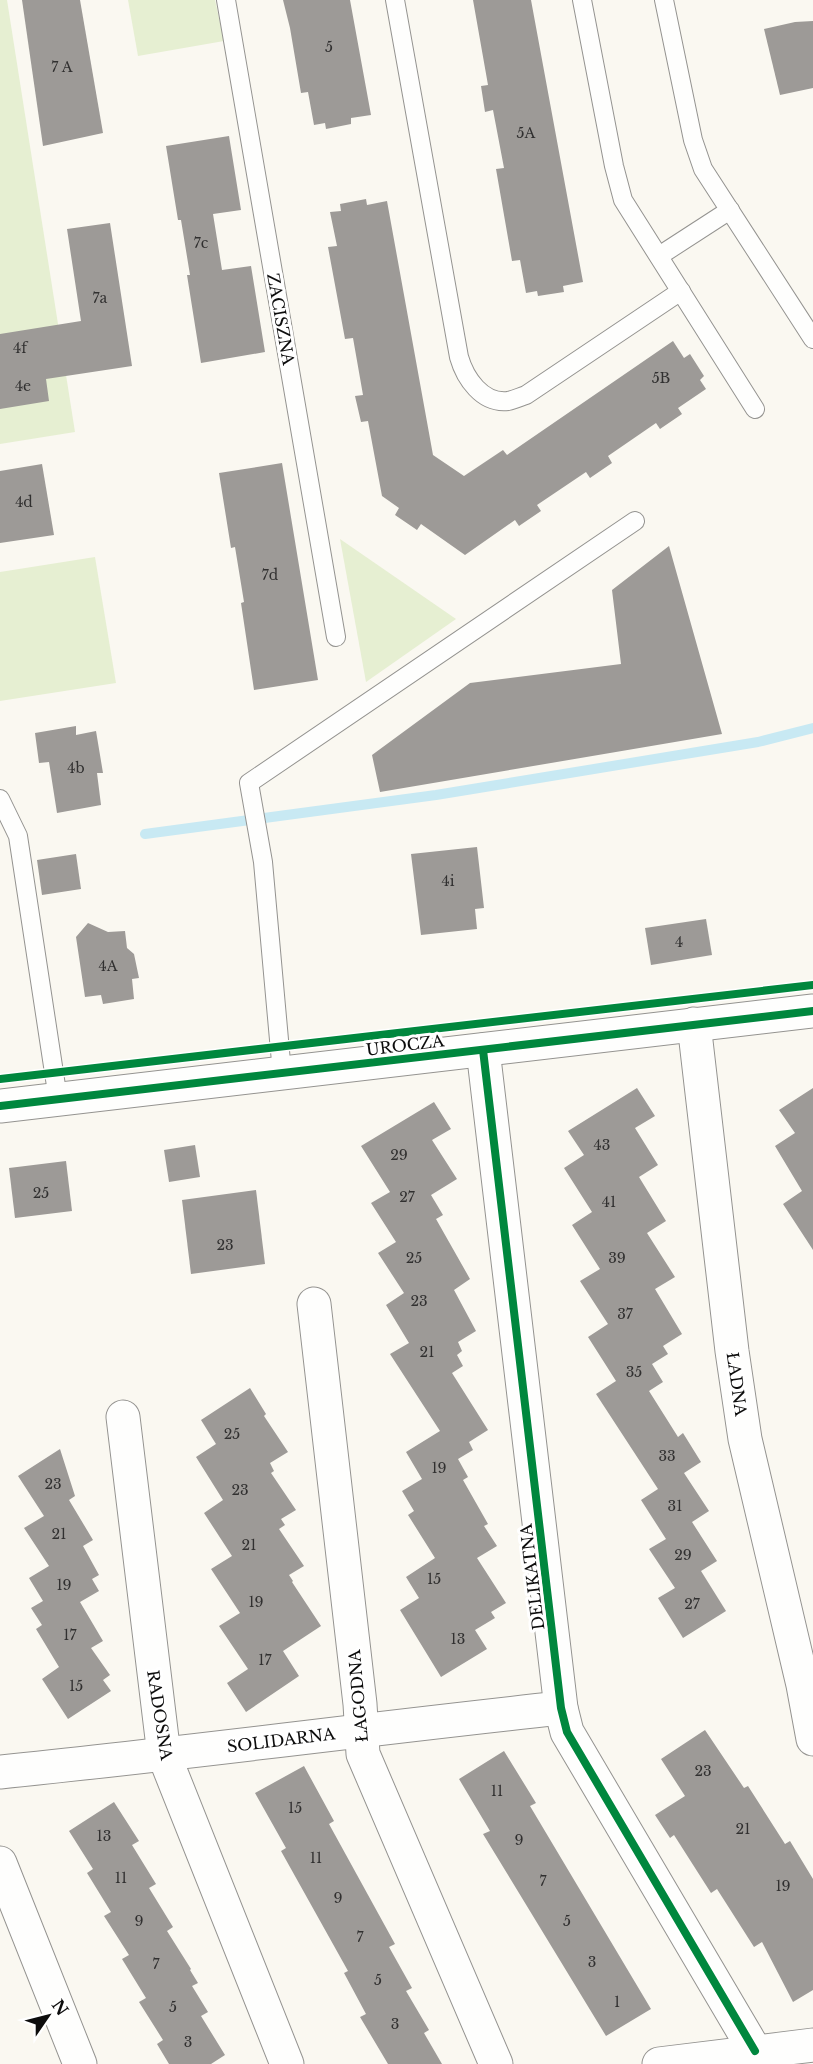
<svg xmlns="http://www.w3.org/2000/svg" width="813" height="2064" viewBox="0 0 813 2064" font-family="'Libre Baskerville',serif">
	<rect width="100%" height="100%" fill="#faf8f1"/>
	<g fill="#e6efd2">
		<polygon points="0,0 7,0 75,432 0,444"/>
		<polygon points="128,0 215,0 224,41 138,56"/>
		<polygon points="340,539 456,619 366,682"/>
		<polygon points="95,557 116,683 0,701 0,572"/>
	</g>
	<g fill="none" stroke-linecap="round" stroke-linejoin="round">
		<polyline stroke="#c8e9f3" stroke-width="10" points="145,834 436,795 758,742 813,728"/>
	</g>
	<g fill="#9d9a97">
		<polygon points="22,0 80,0 103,133 43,146"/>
		<polygon points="283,0 350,0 371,115 351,118 351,124 326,129 325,123 314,125 308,92 301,93 290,28"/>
		<polygon points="473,0 531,0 583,282 563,286 564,292 538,296 537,291 526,293 520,260 512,261 496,169 504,168 493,110 485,112 481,86 488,85"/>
		<polygon points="813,21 813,88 780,95 764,29 795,22"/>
		<polygon points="229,136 241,210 213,214 222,270 251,266 265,352 201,363 187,275 190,275 181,220 178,220 166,146"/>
		<polygon points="366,199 367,205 387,201 433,455 464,476 503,450 507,455 673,341 684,358 690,354 704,376 700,380 706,389 678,408 682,414 660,429 656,423 608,456 612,463 590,478 586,472 537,505 541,511 519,526 515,520 465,555 421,524 417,530 395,515 399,508 382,496 368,421 361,422 355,396 363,395 353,338 345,339 328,247 337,246 330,212 341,211 340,204"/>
		<polygon points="110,223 132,366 46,379 49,401 0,409 0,334 81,321 67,229"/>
		<polygon points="282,463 318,680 254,690 241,603 244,602 235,547 231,548 219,473"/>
		<polygon points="42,464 54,535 0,543 0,471"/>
		<polygon points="669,546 722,734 380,792 372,755 470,683 621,664 612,590"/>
		<polygon points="76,726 76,735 96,731 103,773 97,773 101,805 57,813 49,762 39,763 35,733"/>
		<polygon points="477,847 484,908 475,909 477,929 421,935 411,854"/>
		<polygon points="76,854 81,889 42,895 37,860"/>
		<polygon points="706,919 712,955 651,965 645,928"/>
		<polygon points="88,923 108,932 125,931 127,948 134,954 139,978 132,979 134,999 103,1004 101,995 85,997 76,937"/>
		<polygon points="637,1088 655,1116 635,1128 658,1165 639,1177 666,1221 647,1233 675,1277 655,1289 682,1334 663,1346 668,1354 652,1364 663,1382 649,1391 678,1437 683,1433 701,1462 684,1473 709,1511 692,1522 717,1561 701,1571 726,1611 683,1638 658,1598 675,1588 649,1549 666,1539 641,1500 658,1489 596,1394 616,1381 588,1337 608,1324 580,1281 600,1269 572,1225 592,1212 564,1168 584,1155 568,1131"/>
		<polygon points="813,1088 813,1250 783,1204 802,1191 775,1146 795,1133 779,1110"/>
		<polygon points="434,1102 451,1129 432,1140 457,1179 431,1195 443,1215 436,1219 470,1279 454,1290 476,1331 458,1342 462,1351 457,1355 463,1366 452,1373 488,1430 469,1442 473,1450 458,1459 468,1477 463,1480 488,1524 484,1526 497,1546 477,1558 506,1603 491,1612 495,1618 475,1630 487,1649 441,1677 400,1610 419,1598 406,1577 435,1558 408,1515 414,1511 402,1491 422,1479 406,1452 440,1431 390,1354 409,1343 386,1305 404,1293 378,1253 396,1242 371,1203 390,1192 361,1146"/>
		<polygon points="195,1145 200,1177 169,1182 164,1150"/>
		<polygon points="66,1161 72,1211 15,1218 9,1168"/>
		<polygon points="256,1190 265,1264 191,1274 182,1200"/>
		<polygon points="250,1388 266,1414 264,1416 288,1452 270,1463 274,1471 271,1473 296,1510 281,1519 285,1525 279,1529 304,1566 289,1575 293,1581 292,1582 321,1626 283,1651 299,1676 246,1712 227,1683 248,1669 219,1626 240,1613 211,1569 232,1556 204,1513 223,1500 196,1457 216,1444 201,1420"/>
		<polygon points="60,1449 75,1496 69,1500 93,1540 83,1546 99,1575 92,1579 99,1591 80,1602 103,1641 91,1648 110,1675 103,1680 111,1691 68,1719 42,1679 59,1667 36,1629 42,1625 31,1608 43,1601 29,1578 49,1566 24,1528 44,1516 18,1476"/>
		<polygon points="705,1730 744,1788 748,1786 785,1844 790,1841 813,1879 813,1990 793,2002 762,1942 754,1947 717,1889 711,1893 674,1835 670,1838 655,1815 685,1796 661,1759"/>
		<polygon points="504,1751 536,1803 530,1806 651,2009 606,2036 483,1834 490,1831 459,1779"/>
		<polygon points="304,1766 334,1821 329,1824 395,1944 389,1947 412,1988 406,1991 429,2030 424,2033 442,2064 388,2064 360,2017 366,2014 344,1973 348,1971 281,1851 286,1848 255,1793"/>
		<polygon points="114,1802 139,1841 132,1845 156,1884 149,1888 173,1927 167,1931 191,1969 190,1970 198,1983 192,1986 208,2012 201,2016 225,2055 211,2064 169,2064 157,2044 163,2040 139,2002 146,1998 122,1959 129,1955 104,1916 111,1912 87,1873 93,1869 69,1831"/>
	</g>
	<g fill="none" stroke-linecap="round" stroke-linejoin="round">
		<g stroke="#949390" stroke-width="20">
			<g id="lane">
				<polyline points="226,0 336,637"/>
				<path d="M395 0 459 357C465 378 482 404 508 401 514 400 520 397 526 395L681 291"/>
				<polyline points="582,0 614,166 623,200 755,409"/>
				<polyline points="664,0 693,140 703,169 813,339"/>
				<polyline points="659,256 730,210"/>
				<polyline points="0,799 18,836 58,1099"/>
				<polyline points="282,1073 263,862 249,783 635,521"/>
			</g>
		</g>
		<g stroke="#949390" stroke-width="35">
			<g id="street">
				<polyline points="694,1024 732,1351 745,1439 803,1685 813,1739"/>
				<polyline points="483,1050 561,1708 567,1732 755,2051"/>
				<polyline points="0,1106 813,1011"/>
				<polyline points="314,1304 360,1704 363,1754 496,2064"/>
				<polyline points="123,1417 164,1755 287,2064"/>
				<path d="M0 1772C187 1753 374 1728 561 1708"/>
				<polyline points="0,1863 80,2064"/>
				<polyline points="659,2064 813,2045"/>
			</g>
		</g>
		<use href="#lane" stroke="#fefefd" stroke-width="18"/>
		<use href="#street" stroke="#fefefd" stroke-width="33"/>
		<g stroke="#fff" stroke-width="11">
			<g id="cycleway">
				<polyline points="483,1050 561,1708 567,1732 755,2051"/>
				<polyline points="0,1079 813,985"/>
				<polyline points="0,1106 813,1011"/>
			</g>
		</g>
		<use href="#cycleway" stroke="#00873e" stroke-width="8"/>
	</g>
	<g text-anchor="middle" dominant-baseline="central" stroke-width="6" stroke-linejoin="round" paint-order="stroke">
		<g font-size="14" fill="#313030">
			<text x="329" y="47">5</text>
			<text x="62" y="67">7 A</text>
			<text x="526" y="133">5A</text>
			<text x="201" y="243">7c</text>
			<text x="100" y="298">7a</text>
			<text x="20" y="348">4f</text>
			<text x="661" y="378">5B</text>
			<text x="23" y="386">4e</text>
			<text x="24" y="502">4d</text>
			<text x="270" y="575">7d</text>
			<text x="76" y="768">4b</text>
			<text x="448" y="881">4i</text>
			<text x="679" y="942">4</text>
			<text x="108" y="966">4A</text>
			<text x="602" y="1145">43</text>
			<text x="399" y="1155">29</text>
			<text x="41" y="1193">25</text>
			<text x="407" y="1197">27</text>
			<text x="609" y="1202">41</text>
			<text x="225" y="1245">23</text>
			<text x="414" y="1258">25</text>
			<text x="617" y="1258">39</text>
			<text x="419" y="1301">23</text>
			<text x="625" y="1314">37</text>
			<text x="427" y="1352">21</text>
			<text x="634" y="1372">35</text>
			<text x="232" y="1434">25</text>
			<text x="667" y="1456">33</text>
			<text x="439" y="1468">19</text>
			<text x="53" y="1484">23</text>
			<text x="240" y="1490">23</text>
			<text x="675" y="1506">31</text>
			<text x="59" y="1534">21</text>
			<text x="249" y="1545">21</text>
			<text x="683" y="1555">29</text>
			<text x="434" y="1579">15</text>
			<text x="64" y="1585">19</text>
			<text x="256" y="1602">19</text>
			<text x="692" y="1604">27</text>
			<text x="70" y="1635">17</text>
			<text x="458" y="1639">13</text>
			<text x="265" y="1660">17</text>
			<text x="76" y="1686">15</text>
			<text x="703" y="1771">23</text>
			<text x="497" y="1791">11</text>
			<text x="295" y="1808">15</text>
			<text x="743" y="1829">21</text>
			<text x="104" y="1836">13</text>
			<text x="519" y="1840">9</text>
			<text x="316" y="1858">11</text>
			<text x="121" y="1878">11</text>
			<text x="543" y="1881">7</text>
			<text x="783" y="1886">19</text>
			<text x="338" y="1898">9</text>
			<text x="139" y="1921">9</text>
			<text x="567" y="1921">5</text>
			<text x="360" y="1937">7</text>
			<text x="592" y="1962">3</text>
			<text x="156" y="1964">7</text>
			<text x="378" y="1980">5</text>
			<text x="617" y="2002">1</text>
			<text x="173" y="2007">5</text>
			<text x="395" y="2024">3</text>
			<text x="188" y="2042">3</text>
		</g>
		<g font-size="16" fill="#0d0d0d" stroke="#fff">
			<text transform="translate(281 319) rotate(80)">ZACISZNA</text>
			<text transform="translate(405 1045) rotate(-7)">UROCZA</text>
			<text transform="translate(737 1384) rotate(82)">ŁADNA</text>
			<text transform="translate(532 1577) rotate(-97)">DELIKATNA</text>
			<text transform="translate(358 1696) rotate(-95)">ŁAGODNA</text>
			<text transform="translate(160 1715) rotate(81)">RADOSNA</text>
			<text transform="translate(281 1740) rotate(-7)">SOLIDARNA</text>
		</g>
	</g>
	<g transform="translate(48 2016) rotate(55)" stroke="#ffffff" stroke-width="4.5" paint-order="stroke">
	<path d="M0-4.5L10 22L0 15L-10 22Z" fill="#0d0d0d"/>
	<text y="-9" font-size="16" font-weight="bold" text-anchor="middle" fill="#0d0d0d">N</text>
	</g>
</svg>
